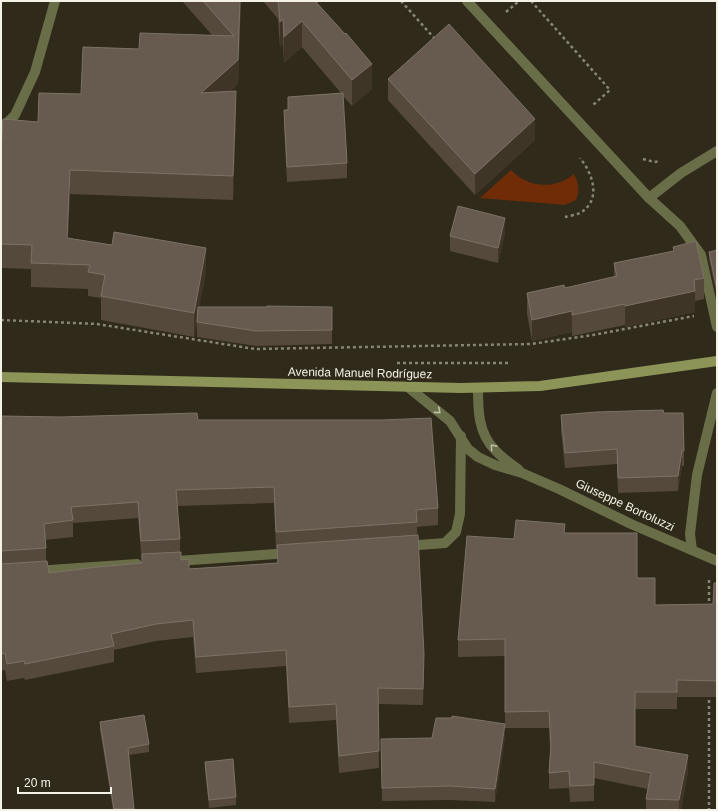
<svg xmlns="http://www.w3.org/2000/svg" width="718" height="811" viewBox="0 0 718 811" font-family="Arial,sans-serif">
	<rect width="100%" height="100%" fill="#2f2a1a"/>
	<path fill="#702c06" d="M511 170C528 188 555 190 574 174 579 184 580 191 576 200L565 205 480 198Z"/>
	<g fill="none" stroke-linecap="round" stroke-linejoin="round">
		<g stroke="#898577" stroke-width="2.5" stroke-dasharray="3 3" stroke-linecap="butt">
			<polyline points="401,1 435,39"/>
			<polyline points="531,1 610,90 593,105"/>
			<polyline points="506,12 519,1"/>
			<polyline points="643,159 654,162 660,161"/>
			<path d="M565 217C569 216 576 215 580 213 602 200 593 174 580 158"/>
			<polyline points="1,320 97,324 255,349 531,344 593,335 694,316"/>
			<polyline points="397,363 510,363"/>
			<polyline points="709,580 709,607"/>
			<polyline points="709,694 709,810"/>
		</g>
		<g stroke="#696e49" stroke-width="10">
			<polyline points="467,1 649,198 680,226 701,255 717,327"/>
			<polyline points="1,129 15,115 35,72 55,1"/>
			<polyline points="649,198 681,173 717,151"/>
		</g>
		<g stroke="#696e49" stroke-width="10">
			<polyline points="408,387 450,421 468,449 478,457 495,465 522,473 559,489 631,524 717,561"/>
			<path d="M478 388C478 410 478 433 495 450 502 458 511 464 519 470"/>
			<polyline points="406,546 445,543 456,532 460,514 461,436"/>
			<polyline points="692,550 690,534 697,475 717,393"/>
			<polyline points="177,561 290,553"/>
			<polyline points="35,571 137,564"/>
		</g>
		<polyline stroke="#8d9458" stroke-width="10" points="1,377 461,388 540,386 717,361"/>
	</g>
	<g fill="#55493c" fill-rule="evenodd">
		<polygon points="182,1 241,1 238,84 230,91 236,115 233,200 70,194 68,238 206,272 199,307 332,307 332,344 256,346 197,337 197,323 194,337 101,320 101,298 88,296 88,289 31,287 31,269 1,268 1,153 38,122 81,94 139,49 212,35"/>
		<polygon points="263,1 318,1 318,4 372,89 352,106 343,96 347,163 347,178 287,182 284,125 284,110 288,110 288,97 341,93 302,47 284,63 283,44 280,47 278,19"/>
		<polygon points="388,79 535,140 475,195 388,100"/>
		<polygon points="505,233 498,263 450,251 450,236"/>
		<polygon points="673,247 704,278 704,299 695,301 695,312 625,327 625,325 572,336 572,332 532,341 527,314 527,293 565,288 614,277 614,263 673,251"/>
		<polygon points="717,250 717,297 709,259 709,252"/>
		<polygon points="664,413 684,451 684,466 682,466 678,491 618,493 617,464 565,468 561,430 561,415"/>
		<path d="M1 416 198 420 438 508V525L417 527 424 670 423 705 378 704 379 768 339 773 336 720 289 723 286 666 196 673 193 637 156 641 114 650V662L25 680 24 678 7 681 5 670 1 671ZM274 503 276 548H277V563L189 569 181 560 180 552V539L177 506ZM138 518 142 563 49 573 46 561V548L45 540 73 537V523Z"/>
		<polygon points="565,533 637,578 655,605 713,604 717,583 717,697 677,697 677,709 635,709 635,746 688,772 681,810 646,810 646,799 648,789 594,778 594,801 570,802 569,788 549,789 549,773 550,751 549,728 505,728 505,737 495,802 450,800 382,801 381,739 432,738 505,724 505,656 458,657 458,640 514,539"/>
		<polygon points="100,722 149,744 149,752 129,755 134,810 113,810 100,730"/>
		<polygon points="205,762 236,797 236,805 209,808 205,770"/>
	</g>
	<g fill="#3f3527">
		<polygon points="240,1 241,1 238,84 201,117 201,93 238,60"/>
		<polygon points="283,19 283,44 280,47 280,22"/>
		<polygon points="302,21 302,47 284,63 284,37"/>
		<polygon points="372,64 372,89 352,106 352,80"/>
		<polygon points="236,91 236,115 233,200 233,176"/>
		<polygon points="535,119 535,140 475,195 475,174"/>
		<polygon points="70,170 70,194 67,262 67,238"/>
		<polygon points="505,218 505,233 498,263 498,248"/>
		<polygon points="206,248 206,272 194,337 194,313"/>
		<polygon points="695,291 695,312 625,327 625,306"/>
		<polygon points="572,311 572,332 532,341 532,320"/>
		<polygon points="682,451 682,466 678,491 678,476"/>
		<polygon points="424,654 424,670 423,705 423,689"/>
		<polygon points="505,724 505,737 495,802 495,789"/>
		<polygon points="688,755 688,772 681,810 679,810 679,800"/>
	</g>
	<g fill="#665b4e" stroke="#7c7266">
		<polygon points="203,1 240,1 238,60 201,93 236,91 233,176 70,170 67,238 112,245 114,232 206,248 194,313 101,296 105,275 88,272 90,265 31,263 32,245 1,244 1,153 3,119 38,122 39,93 81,94 83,47 139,49 140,33 234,36"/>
		<polygon points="278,1 315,1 345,34 346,33 372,64 352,80 302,21 284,37 283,19 280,22"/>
		<polygon points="449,24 535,119 475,174 388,79"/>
		<polygon points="343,93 347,163 287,167 284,110 288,110 288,97"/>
		<polygon points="458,206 505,218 498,248 450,236"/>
		<polygon points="696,241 704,278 694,280 695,291 625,306 625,304 572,315 572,311 532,320 527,293 564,285 565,288 617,276 614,263 674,251 673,247"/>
		<polygon points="717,250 717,289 709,252"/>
		<polygon points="267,306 332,307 332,330 256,331 197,322 198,307 267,307"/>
		<polygon points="663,410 664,413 683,413 684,451 682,451 678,476 618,478 617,449 565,453 561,415 596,412"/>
		<polygon points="197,413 198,420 382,420 431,418 438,508 416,510 417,522 276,532 274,487 176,490 180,539 141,541 138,502 71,507 73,520 44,524 46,548 1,551 1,416 60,417"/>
		<polygon points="516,520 565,524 564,533 637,533 637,578 655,578 655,605 713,604 714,583 717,583 717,681 677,680 677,692 635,692 635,746 688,755 679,800 646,799 651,773 594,762 594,785 570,786 569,771 549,773 551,745 549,711 505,712 505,639 458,640 467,536 514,539"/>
		<polygon points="418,535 424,654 423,689 378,688 379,751 339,756 336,704 289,707 286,650 196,657 193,620 156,624 111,634 114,646 25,664 24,661 7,664 5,653 1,654 1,564 47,561 49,573 98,567 142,563 142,554 181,552 181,560 189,559 189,569 278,563 277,545"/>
		<polygon points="144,715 149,744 128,748 134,809 114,809 100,722"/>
		<polygon points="452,716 505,724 495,789 450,786 382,788 381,739 432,738 436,718 452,718"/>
		<polygon points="233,759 236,797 209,800 205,762"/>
	</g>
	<defs><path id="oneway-chevron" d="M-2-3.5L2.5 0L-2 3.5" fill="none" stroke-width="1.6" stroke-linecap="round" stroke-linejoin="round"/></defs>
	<g stroke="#bcbda7">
		<use href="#oneway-chevron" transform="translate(438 411) rotate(40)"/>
		<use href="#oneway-chevron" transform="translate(493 447) rotate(-130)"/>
	</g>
	<g text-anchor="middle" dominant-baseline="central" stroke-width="3.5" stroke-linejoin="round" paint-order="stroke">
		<g font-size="12" fill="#f4f1e6" stroke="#2f2a1a">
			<text transform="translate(360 373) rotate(1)">Avenida Manuel Rodríguez</text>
			<text transform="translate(625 505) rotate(25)">Giuseppe Bortoluzzi</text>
		</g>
	</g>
	<rect width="718" height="811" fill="none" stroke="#f4f1e6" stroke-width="4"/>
	<path d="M18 787v6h93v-6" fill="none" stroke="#f4f1e6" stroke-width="2"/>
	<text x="24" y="787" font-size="12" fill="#f4f1e6" stroke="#2f2a1a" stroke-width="3" paint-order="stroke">20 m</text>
</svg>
